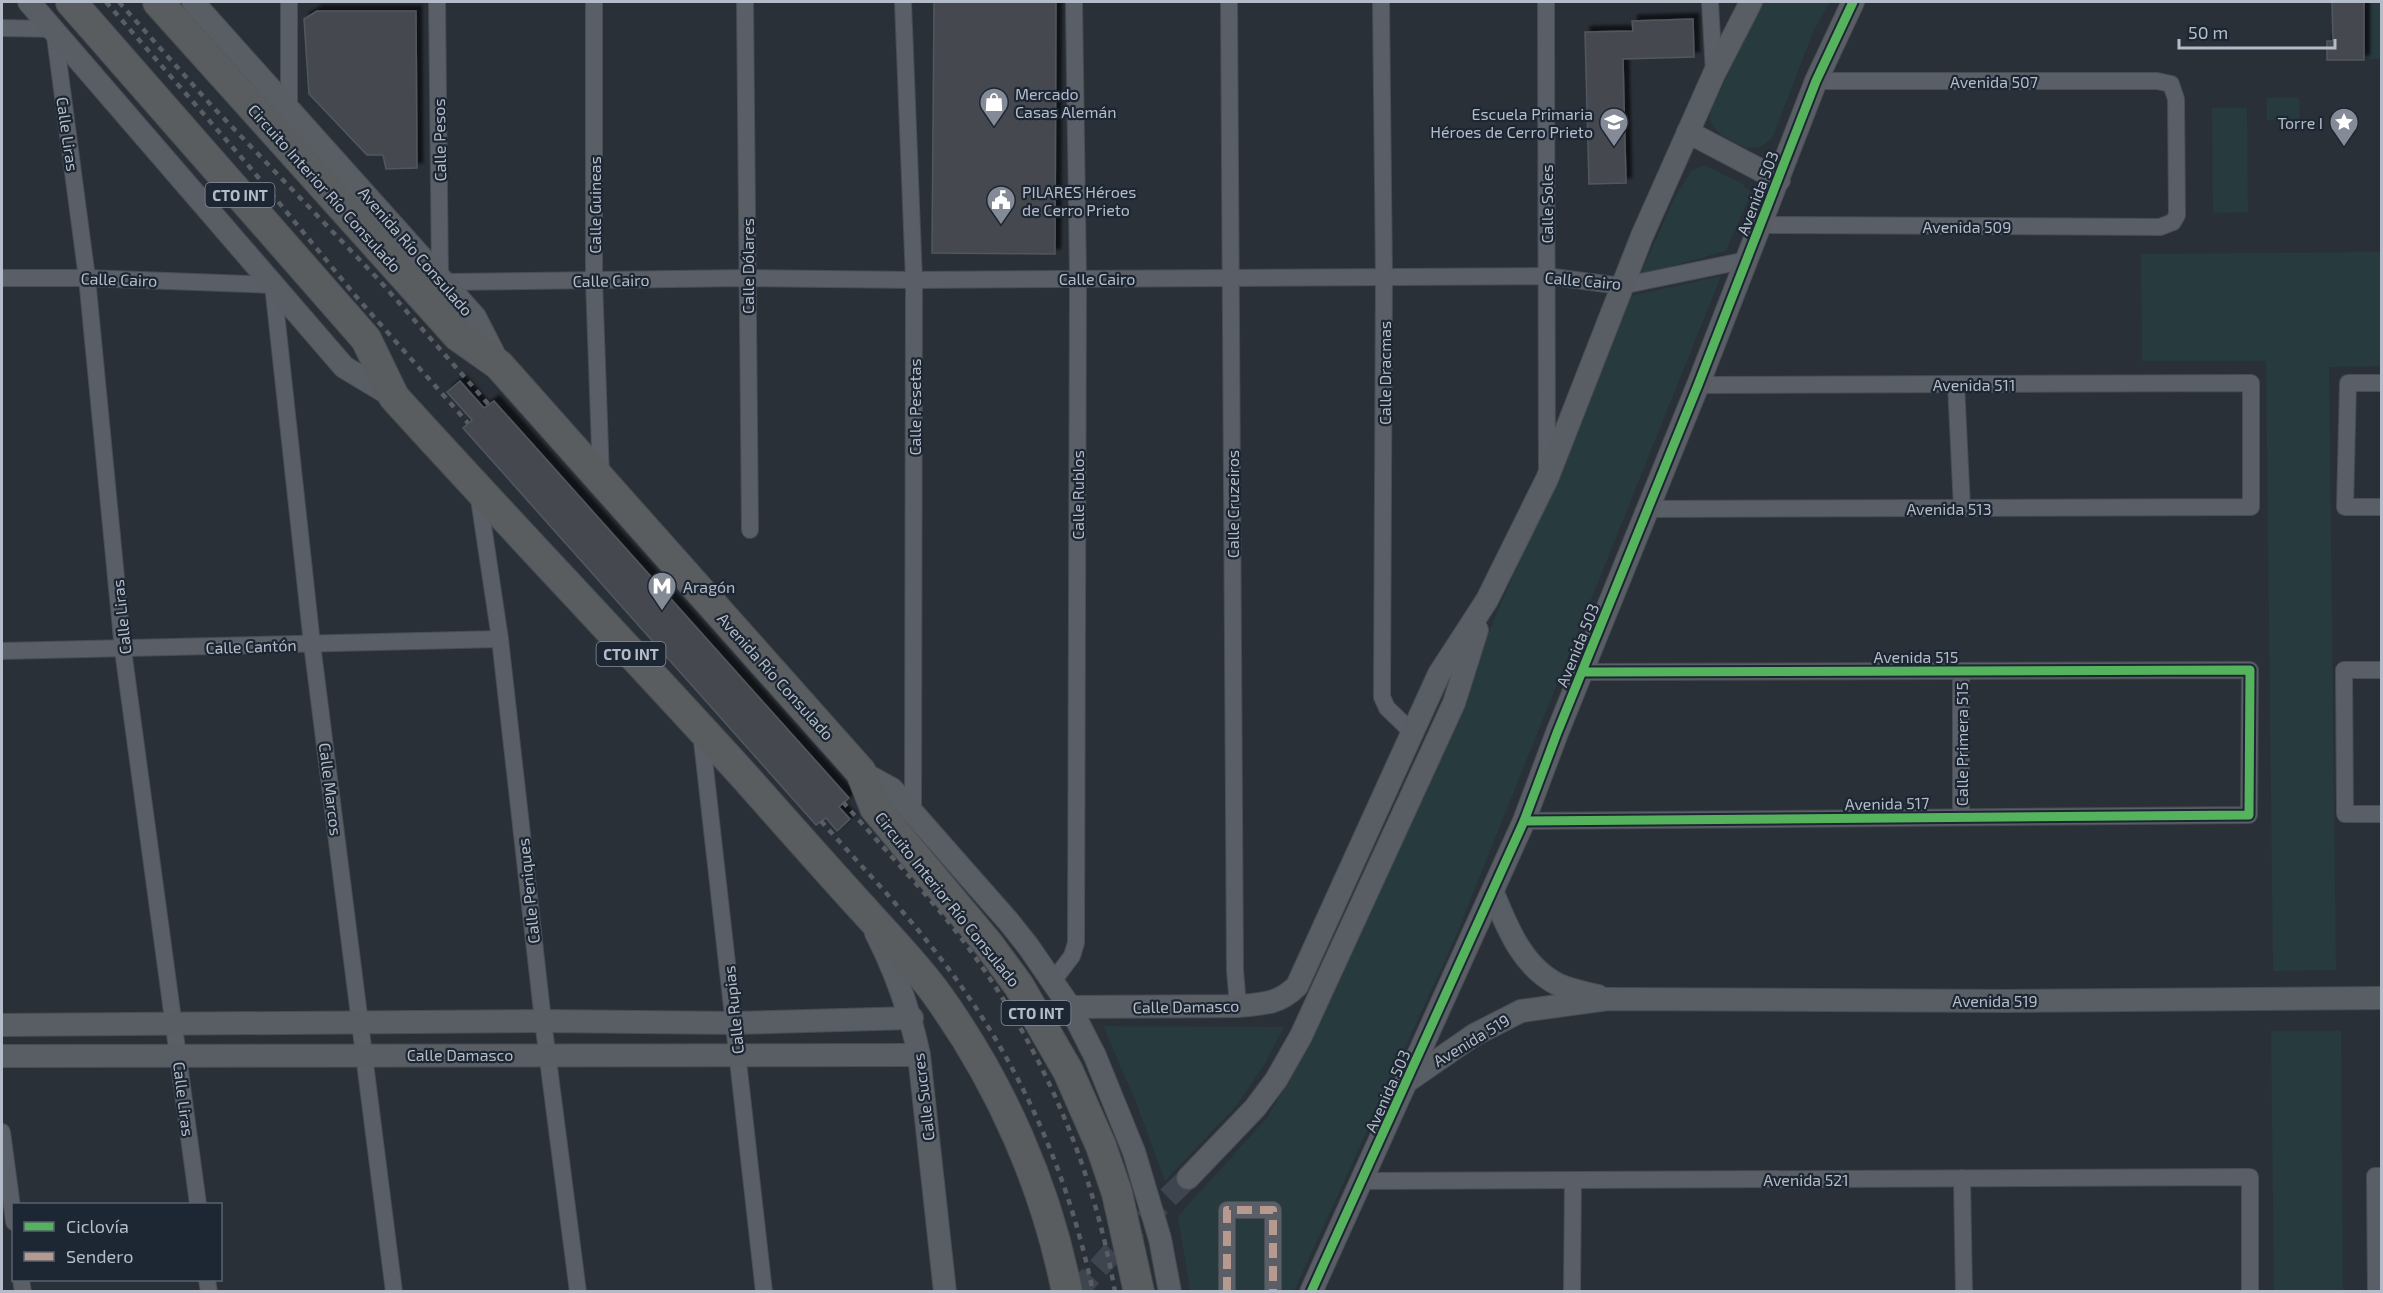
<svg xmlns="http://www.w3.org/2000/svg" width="2383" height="1293" viewBox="0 0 2383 1293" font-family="'Exo 2',sans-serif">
	<defs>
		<filter id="shadow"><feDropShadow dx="5.5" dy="-5.5" stdDeviation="1.5" flood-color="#0009"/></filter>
	</defs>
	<rect width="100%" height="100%" fill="#2a3038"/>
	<g fill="#273a3e">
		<path d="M1763 2H1830L1814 30 1773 136C1768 142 1761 149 1752 148 1740 148 1711 132 1710 119 1709 115 1712 109 1713 105Z"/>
		<rect x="2369" y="2" width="12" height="57"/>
		<polygon points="2299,97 2300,119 2267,120 2267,98"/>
		<polygon points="2212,108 2247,108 2248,212 2213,213"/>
		<polygon points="1704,165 1741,183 1751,193 1726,251 1640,275 1674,199 1691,171"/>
		<polygon points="2381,252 2381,366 2329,367 2336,970 2273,971 2266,361 2142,361 2141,254"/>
		<polygon points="1721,276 1455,938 1294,1291 1190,1291 1178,1216 1267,1118 1309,1046 1391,864 1631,296"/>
		<polygon points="1103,1026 1284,1027 1264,1065 1237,1105 1165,1181 1136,1102"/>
		<polygon points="2271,1031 2341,1031 2343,1291 2274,1291"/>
	</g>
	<g fill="#444950" stroke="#52575f" stroke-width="1.5" filter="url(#shadow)">
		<polygon points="934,2 1056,2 1055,254 932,253"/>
		<polygon points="2332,2 2364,2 2364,60 2327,60 2327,41 2333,41"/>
		<polygon points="317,11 416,11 417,168 386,169 383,155 367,155 309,94 304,19"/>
		<polygon points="1693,19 1694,57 1623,59 1626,183 1589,184 1585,32 1633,31 1632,21"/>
		<polygon points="460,381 484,408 494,401 849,798 839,807 850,819 837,831 826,818 816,825 463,428 472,420 447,392"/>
	</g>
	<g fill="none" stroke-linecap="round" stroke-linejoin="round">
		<polyline stroke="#3f454e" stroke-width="22" stroke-dasharray="22 11" stroke-linecap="butt" points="1076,1292 1123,1241 1188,1178"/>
		<g stroke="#484c53" stroke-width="18">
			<g id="street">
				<polyline points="437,2 440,278"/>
				<polyline points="594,2 594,280 601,477"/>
				<polyline points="745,2 750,530"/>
				<polyline points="903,2 914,280 913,813"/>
				<polyline points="1229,2 1235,970 1238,1006"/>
				<polyline points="1381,2 1384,277 1382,697 1387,708 1413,733"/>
				<polyline points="1546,2 1547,472"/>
				<polyline points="1710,2 1714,73"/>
				<polyline points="2,28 54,29 87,278 123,650 198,1204"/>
				<polyline points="289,107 289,2"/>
				<polyline points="1761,225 2160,227 2173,222 2177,215 2176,99 2171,84 2157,81 1816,81"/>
				<polyline points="2,278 87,278 273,285 312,644 394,1292"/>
				<polyline points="444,282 746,278 914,280 1546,276 1621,286 1747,260"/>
				<polyline points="2382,383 2348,383 2345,507 2382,507"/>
				<polyline points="1956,384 1962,508"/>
				<polyline points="478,492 500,639 543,1021 578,1292"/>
				<polyline points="1647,509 2251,507 2251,383 1698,385"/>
				<polyline points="2,651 500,639"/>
				<polyline points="2382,670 2344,670 2345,814 2382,814"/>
				<polyline points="1961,671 1961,817"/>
				<polyline points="701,732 764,1292"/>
				<polyline points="1524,821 2249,815 2250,670 1583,672"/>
				<polyline points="1053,981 1072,956 1076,943 1078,278 1074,2"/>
				<polyline points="2,1132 14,1222"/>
				<polyline points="1962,1178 1964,1292"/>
				<polyline points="1363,1181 2250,1177 2250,1292"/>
				<polyline points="21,1280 23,1292"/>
				<polyline points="207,1280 209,1292"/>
				<polyline points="1227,1292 1227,1210 1273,1210 1273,1292"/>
				<polyline points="1572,1292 1573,1180"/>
				<polyline points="2376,1292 2375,1176 2382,1176"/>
			</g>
		</g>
		<g stroke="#484c53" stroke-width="24">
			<g id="secondary">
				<polyline points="29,2 344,367 394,397"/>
				<polyline points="193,2 475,317 499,364"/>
				<polyline points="1688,132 1779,180"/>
				<polyline points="861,772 892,789 1009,922 1028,946 1070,1007 1095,1056 1134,1152 1160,1239 1170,1292"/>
				<path d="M1493 893C1507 927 1522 966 1557 984 1569 990 1585 993 1598 996"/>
				<path d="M876 933C896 972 910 1012 919 1055L945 1292"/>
				<path d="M1070 1007 1238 1006C1263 1004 1279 1004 1297 986L1439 674 1487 600 1547 479 1642 236 1714 74 1751 2"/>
				<polyline points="2,1025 543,1021 735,1023 912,1018"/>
				<polyline points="2,1056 919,1055"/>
				<polyline points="1409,1080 1474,1035 1521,1011 1608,999 2007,1001 2382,998"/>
				<polyline points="1188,1178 1255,1108 1276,1080 1301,1036 1454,703 1477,630"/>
				<polyline points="1311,1292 1524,821 1557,733 1698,385 1816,81 1853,2"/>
			</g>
		</g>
		<g stroke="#474c53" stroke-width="32">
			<g id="highway">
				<path d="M71 2 366 339 394 397C510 525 630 650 746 778 785 822 824 866 864 910 889 938 916 965 938 996 1001 1084 1046 1186 1067 1292"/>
				<polyline points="158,2 458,336 499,365 861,772 875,808 989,945 1019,986 1068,1071 1101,1146 1117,1193 1139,1292"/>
			</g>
		</g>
		<use href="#street" stroke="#5a5e66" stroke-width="16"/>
		<use href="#secondary" stroke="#595d64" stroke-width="22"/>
		<use href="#highway" stroke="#5a5d60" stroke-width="30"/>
		<g stroke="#595d64" stroke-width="4.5" stroke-dasharray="6 6" stroke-linecap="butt">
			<polyline points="106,2 248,165 359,300 468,423"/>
			<polyline points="119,2 211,105 379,280 489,405"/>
			<path d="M843 802C876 840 911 877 943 915 1032 1024 1091 1154 1115 1292"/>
			<path d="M821 821C860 865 902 908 938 955 1016 1055 1067 1167 1093 1292"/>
		</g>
		<polyline stroke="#b69a8f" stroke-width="8" stroke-dasharray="15 8" stroke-linecap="butt" points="1227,1292 1227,1210 1273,1210 1273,1292"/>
		<g stroke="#1d2633" stroke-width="13">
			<g id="cycleway">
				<polyline points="1524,821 2249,815 2250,670 1583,672"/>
				<polyline points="1311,1292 1524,821 1557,733 1698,385 1816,81 1853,2"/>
			</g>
		</g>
		<use href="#cycleway" stroke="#56b35d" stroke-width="9"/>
	</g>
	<defs>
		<g id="shop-pin" transform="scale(1.5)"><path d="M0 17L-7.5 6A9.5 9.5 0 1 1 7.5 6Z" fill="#848b96" stroke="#1d2633"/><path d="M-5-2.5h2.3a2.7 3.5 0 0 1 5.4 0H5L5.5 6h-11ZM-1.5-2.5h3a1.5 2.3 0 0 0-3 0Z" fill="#fff"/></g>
		<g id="school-pin" transform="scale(1.5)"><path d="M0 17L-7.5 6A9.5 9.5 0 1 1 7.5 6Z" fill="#848b96" stroke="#1d2633"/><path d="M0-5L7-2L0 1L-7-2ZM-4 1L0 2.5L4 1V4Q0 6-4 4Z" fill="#fff"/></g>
		<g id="sight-pin" transform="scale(1.5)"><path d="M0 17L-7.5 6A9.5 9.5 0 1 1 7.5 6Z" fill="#848b96" stroke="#1d2633"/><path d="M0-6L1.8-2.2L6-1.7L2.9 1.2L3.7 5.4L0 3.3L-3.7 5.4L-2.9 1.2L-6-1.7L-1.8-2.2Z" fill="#fff"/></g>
		<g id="civic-pin" transform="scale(1.5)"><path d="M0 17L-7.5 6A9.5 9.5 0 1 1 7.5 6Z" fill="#848b96" stroke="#1d2633"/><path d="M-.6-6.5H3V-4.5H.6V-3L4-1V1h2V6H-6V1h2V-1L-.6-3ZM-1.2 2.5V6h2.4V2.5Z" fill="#fff"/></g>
		<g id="metro-pin" transform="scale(1.5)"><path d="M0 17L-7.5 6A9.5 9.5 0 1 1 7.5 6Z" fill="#848b96" stroke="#1d2633"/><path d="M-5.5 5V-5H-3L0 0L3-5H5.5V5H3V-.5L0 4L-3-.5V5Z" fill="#fff"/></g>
	</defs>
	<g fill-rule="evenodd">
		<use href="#shop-pin" x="994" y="102"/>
		<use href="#school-pin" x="1614" y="122"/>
		<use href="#sight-pin" x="2344" y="122"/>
		<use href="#civic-pin" x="1001" y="200"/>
		<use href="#metro-pin" x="662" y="586"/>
	</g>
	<g text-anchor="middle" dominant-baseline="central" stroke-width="4.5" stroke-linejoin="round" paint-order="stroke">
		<g fill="#1d2633" stroke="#878f9c" stroke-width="1.5">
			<rect x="205.5" y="183" width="69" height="24" rx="4.5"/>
			<rect x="596.5" y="642" width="69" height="24" rx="4.5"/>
			<rect x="1001.5" y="1001" width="69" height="24" rx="4.5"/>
		</g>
		<g font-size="15" font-weight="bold" fill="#b4bcc9">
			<text x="240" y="195">CTO INT</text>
			<text x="631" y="654">CTO INT</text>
			<text x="1036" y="1013">CTO INT</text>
		</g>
		<g font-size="16" fill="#b4bcc9" stroke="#1d2633">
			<text x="1994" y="81">Avenida 507</text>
			<text transform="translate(68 134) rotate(82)">Calle Liras</text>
			<text transform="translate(439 140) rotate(-91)">Calle Pesos</text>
			<text transform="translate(325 188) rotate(48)">Circuito Interior Río Consulado</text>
			<text transform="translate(1757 193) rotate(-69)">Avenida 503</text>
			<text transform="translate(1546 204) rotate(-90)">Calle Soles</text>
			<text transform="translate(594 205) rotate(-90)">Calle Guineas</text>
			<text x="1967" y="226">Avenida 509</text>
			<text transform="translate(416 251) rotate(49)">Avenida Río Consulado</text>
			<text transform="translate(747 266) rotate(-90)">Calle Dólares</text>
			<text x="1097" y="278">Calle Cairo</text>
			<text transform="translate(119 279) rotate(2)">Calle Cairo</text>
			<text transform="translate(611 280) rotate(-1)">Calle Cairo</text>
			<text transform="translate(1583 280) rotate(5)">Calle Cairo</text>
			<text transform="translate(1384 373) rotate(-90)">Calle Dracmas</text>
			<text x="1974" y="384">Avenida 511</text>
			<text transform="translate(914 407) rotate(-90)">Calle Pesetas</text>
			<text transform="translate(1077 495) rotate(-90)">Calle Rublos</text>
			<text transform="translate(1232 504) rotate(-90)">Calle Cruzeiros</text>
			<text x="1949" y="508">Avenida 513</text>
			<text transform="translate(121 617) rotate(-96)">Calle Liras</text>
			<text transform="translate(1577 645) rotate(-68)">Avenida 503</text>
			<text transform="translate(251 646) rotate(-2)">Calle Cantón</text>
			<text x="1916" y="656">Avenida 515</text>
			<text transform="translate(776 676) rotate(48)">Avenida Río Consulado</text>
			<text transform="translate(1961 744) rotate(-90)">Calle Primera 515</text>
			<text transform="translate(331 789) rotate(83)">Calle Marcos</text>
			<text transform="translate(1887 803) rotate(-1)">Avenida 517</text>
			<text transform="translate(528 891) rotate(-96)">Calle Peniques</text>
			<text transform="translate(948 899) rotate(51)">Circuito Interior Río Consulado</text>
			<text x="1995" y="1000">Avenida 519</text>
			<text transform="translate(1186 1006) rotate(-1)">Calle Damasco</text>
			<text transform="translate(733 1010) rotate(-96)">Calle Rupias</text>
			<text transform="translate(1471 1040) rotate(-31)">Avenida 519</text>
			<text x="460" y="1054">Calle Damasco</text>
			<text transform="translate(1387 1091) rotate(-66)">Avenida 503</text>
			<text transform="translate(923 1097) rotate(-97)">Calle Sucres</text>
			<text transform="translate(184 1099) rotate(83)">Calle Liras</text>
			<text x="1806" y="1179">Avenida 521</text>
		</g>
		<g font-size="16" fill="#b4bcc9" stroke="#1d2633" text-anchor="start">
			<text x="1015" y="93">Mercado<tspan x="1015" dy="18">Casas Alemán</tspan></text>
			<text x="1593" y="113" text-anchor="end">Escuela Primaria<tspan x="1593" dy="18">Héroes de Cerro Prieto</tspan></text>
			<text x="2323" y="122" text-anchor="end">Torre I</text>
			<text x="1022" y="191">PILARES Héroes<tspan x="1022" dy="18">de Cerro Prieto</tspan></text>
			<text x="683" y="586">Aragón</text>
		</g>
	</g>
	<rect width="2383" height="1293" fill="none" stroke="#b4bcc9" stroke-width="6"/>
	<rect x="12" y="1203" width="210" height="78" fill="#1d2633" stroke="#59626f" stroke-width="1.5"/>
	<rect x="24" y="1222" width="30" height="9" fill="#56b35d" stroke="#59626f" stroke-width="1.5"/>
	<text x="66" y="1233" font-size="18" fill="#b4bcc9">Ciclovía</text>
	<rect x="24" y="1252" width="30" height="9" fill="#b69a8f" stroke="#59626f" stroke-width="1.5"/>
	<text x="66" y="1263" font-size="18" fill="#b4bcc9">Sendero</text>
	<path d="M2179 39v9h156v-9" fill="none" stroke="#b4bcc9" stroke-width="3"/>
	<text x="2188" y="39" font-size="18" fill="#b4bcc9" stroke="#1d2633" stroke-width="4.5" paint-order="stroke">50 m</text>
</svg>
